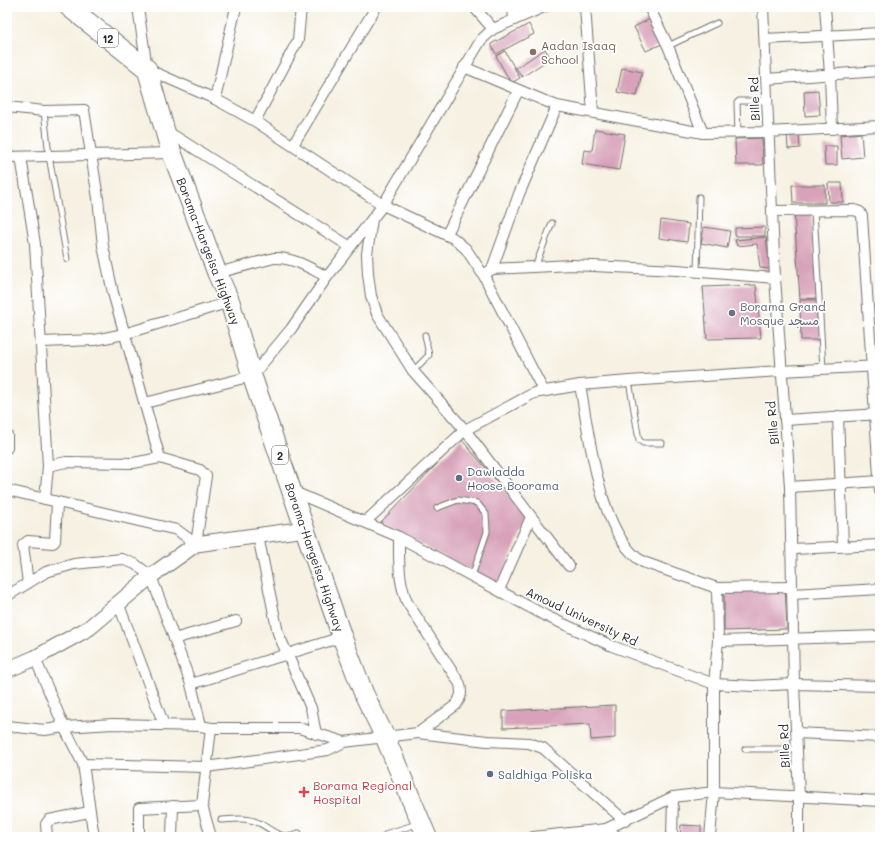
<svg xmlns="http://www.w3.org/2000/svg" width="887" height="844" viewBox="0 0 887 844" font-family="Mali,'Playpen Sans Arabic',sans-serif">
	<rect width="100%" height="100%" fill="#fff"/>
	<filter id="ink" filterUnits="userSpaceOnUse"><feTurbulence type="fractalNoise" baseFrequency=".025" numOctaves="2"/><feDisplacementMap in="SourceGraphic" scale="8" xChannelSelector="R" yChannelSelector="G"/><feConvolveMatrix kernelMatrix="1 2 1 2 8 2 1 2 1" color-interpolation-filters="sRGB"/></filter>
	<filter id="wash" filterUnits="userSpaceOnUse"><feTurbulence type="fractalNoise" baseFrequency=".012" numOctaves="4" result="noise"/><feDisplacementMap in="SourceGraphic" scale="16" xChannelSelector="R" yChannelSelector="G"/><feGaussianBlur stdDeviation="0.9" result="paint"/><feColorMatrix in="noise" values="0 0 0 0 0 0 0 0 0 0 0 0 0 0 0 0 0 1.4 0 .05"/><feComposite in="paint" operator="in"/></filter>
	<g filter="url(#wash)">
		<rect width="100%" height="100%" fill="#f6f1e2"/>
		<g id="blocks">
			<g fill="#d8a3ba">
				<polygon points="650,19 662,44 646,51 634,27"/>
				<polygon points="529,24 534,34 496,54 491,44"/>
				<polygon points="545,49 551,58 522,77 516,68"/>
				<polygon points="505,51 520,78 511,83 496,56"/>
				<polygon points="622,68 642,72 637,96 617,92"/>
				<polygon points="818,90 820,115 805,116 804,91"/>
				<polygon points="595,129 625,134 619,170 582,164 584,150 592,151"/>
				<polygon points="861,133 863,157 842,159 840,135"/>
				<polygon points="787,134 799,134 800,148 788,149"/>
				<polygon points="762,138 763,165 736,165 735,139"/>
				<polygon points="824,146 837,146 837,165 825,165"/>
				<polygon points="828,183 842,183 843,202 829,202"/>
				<polygon points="792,185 825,185 825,203 793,203"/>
				<polygon points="812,212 815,265 818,265 820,298 800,299 794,213"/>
				<polygon points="661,220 689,224 687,242 659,238"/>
				<polygon points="704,227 730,231 727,248 701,243"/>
				<polygon points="765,227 765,236 735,236 735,228"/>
				<polygon points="766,237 770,269 760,268 757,244 737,246 735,240"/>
				<polygon points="756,285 761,338 707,339 703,287"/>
				<polygon points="800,300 820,300 821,340 801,340"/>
				<polygon points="461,439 528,518 498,585 380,523"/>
				<polygon points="785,587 787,629 724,631 724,589"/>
				<polygon points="615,705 615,738 591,740 590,724 503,728 503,711"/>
				<polygon points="681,825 701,826 701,837 680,837"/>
			</g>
		</g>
	</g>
	<g filter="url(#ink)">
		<use href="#blocks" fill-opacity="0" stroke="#72706b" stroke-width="1"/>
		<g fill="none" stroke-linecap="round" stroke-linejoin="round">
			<g stroke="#72706b" stroke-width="7">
				<g id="lane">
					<polyline points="668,46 717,23"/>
					<polyline points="44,111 49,156 67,259"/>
					<polyline points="738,133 737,103 739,101 767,101"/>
					<polyline points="814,210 823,369"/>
					<polyline points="535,267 552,223"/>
					<polyline points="697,272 699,197"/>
					<polyline points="413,371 429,355 425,335"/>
					<polyline points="629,381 639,440 643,443 662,443"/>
					<polyline points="437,508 458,500 477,503 486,514 487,532 472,576"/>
					<polyline points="745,749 797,749"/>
					<path d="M221 820C234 819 248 817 259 823 268 827 272 833 284 836"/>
					<polyline points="284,837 299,833"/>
					<polyline points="383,837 388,833 417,824"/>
				</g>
			</g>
			<g stroke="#72706b" stroke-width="12">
				<g id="street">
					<polyline points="138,7 147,69 215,99 255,121 383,205 453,238 466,249 484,276 543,390"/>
					<polyline points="474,7 493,29"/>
					<polyline points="513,7 514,20"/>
					<polyline points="585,7 593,112"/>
					<polyline points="649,7 668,46 703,133"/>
					<polyline points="763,7 775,278 790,487 794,684 799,796 799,837"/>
					<polyline points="825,7 830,74 832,129"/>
					<polyline points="765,39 880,33"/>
					<polyline points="464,67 557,106 703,133 767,132 880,126"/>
					<polyline points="766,79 880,71"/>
					<polyline points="215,99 236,7"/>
					<polyline points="7,107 44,111 84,110 98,198 103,246 113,293 160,458 200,470 206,476 196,544 177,530 7,490"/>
					<polyline points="255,121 298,40 301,7"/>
					<polyline points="165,130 349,246"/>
					<polyline points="293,145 376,7"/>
					<polyline points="7,157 172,153"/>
					<polyline points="21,157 35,244 48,466 45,499"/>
					<polyline points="772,211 854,210 860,212 862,216 880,491"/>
					<polyline points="372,219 367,254 368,274 371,296 377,314 413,371 465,430 569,566"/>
					<polyline points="447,234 518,91"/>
					<polyline points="492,269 572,265 677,270 775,278"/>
					<polyline points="488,272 492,269 519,194 557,106"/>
					<path d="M217 273 274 258C293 257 310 268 327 277"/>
					<polyline points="41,342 95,340 124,334 230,302"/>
					<path d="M580 385C589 433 599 536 643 562L717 588 792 587"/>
					<polyline points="145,403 252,376 291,329 327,277 383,205 481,40 493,29 544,7"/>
					<polyline points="838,416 843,545"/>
					<polyline points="785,420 880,414"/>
					<polyline points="7,435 7,448"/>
					<polyline points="48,466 66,462 133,463 160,458"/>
					<polyline points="790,487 880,481"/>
					<polyline points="292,491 399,537 546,616 612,646 714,684 753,686 794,684 880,686"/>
					<polyline points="365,522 465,430 534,393 580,385 629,381 781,371 880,366"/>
					<polyline points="258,536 278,633 311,708 316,734"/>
					<polyline points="792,549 880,545"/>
					<polyline points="28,583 23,545 28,541 53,543 55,541 57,503"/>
					<polyline points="499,590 531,517"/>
					<polyline points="792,594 880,589"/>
					<polyline points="7,596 46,572 74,564 122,559 135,564 151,576 191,684 201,726"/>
					<polyline points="119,605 164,725"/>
					<polyline points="174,639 236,621"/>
					<polyline points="718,641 880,636"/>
					<path d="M35 658 64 727 113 724 201 726 211 728H299L344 742 418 733 456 705C461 698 462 693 460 684L407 602C398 580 399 560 399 537"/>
					<polyline points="191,684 342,637"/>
					<polyline points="7,726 45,730 64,727 83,764 94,837"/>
					<polyline points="418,733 487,741 529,743 543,748 625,821"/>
					<polyline points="797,733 880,737"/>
					<polyline points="83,764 206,767 328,750 344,742"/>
					<polyline points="606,829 618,837"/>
					<polyline points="47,837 46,824 49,820 89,812"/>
					<polyline points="139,837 139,808 202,805"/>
					<polyline points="172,837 173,806"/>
					<polyline points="211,837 202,805 211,728"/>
					<polyline points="533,837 606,829 673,797 714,792 880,801"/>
					<polyline points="672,837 673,797"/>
					<polyline points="710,837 714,792 714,684 718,641 717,588"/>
				</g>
			</g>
			<g stroke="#72706b" stroke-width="17">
				<polyline id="secondary" points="7,670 35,658 89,628 151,576 196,544 305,529"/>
			</g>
			<g stroke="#72706b" stroke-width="21">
				<polyline id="highway" points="69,7 147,69 169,145 217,273 230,302 252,376 342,637 364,694 385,737 427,837"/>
			</g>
			<use href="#lane" stroke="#fff" stroke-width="5"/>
			<use href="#street" stroke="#fff" stroke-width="10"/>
			<use href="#secondary" stroke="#fff" stroke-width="15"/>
			<use href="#highway" stroke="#fff" stroke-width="19"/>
		</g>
	</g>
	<circle fill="#8d6e63" stroke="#fff" stroke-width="1.5" cx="533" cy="52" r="4"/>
	<circle fill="#6b7280" stroke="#fff" stroke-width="1.5" cx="732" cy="313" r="4"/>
	<g fill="#5c6f8a" stroke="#fff" stroke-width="1.5">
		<circle cx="459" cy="478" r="4"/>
		<circle cx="490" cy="774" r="4"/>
	</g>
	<path fill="#e0444e" stroke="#fff" stroke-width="1.5" d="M302 786h4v4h4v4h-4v4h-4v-4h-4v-4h4z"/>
	<g text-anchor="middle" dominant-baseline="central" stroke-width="3.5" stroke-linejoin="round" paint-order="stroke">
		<g fill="#fff" stroke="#6b6b6b" stroke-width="1">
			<rect x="98" y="29" width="20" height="18" rx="3"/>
			<rect x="272" y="446" width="16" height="18" rx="3"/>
		</g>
		<g font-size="11" font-weight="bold" fill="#2b2b2b">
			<text x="108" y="38">12</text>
			<text x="280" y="455">2</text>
		</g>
		<g font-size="12" fill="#785e54" stroke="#fff" text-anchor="start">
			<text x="541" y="45">Aadan Isaaq<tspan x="541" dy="14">School</tspan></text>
		</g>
		<g font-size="12" fill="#2b2b2b" stroke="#fff">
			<text transform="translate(754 99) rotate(-92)">Bille Rd</text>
			<text transform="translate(209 251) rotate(69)">Borama-Hargeisa Highway</text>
			<text transform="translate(772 423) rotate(-95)">Bille Rd</text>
			<text transform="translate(315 557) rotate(71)">Borama-Hargeisa Highway</text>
			<text transform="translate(582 616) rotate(25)">Amoud University Rd</text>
			<text transform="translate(784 746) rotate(-92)">Bille Rd</text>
		</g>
		<g font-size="12" fill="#5b616d" stroke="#fff" text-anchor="start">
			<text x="740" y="306">Borama Grand<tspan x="740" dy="14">Mosque مسجد</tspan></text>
		</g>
		<g font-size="12" fill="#4e5e75" stroke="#fff" text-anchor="start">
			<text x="467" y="471">Dawladda<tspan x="467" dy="14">Hoose Boorama</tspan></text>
			<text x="498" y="774">Saldhiga Poliska</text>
		</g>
		<g font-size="12" fill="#be3a42" stroke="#fff" text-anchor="start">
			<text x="313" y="785">Borama Regional<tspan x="313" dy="14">Hospital</tspan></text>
		</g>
	</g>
	<rect width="887" height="844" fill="none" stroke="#fff" stroke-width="24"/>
</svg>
